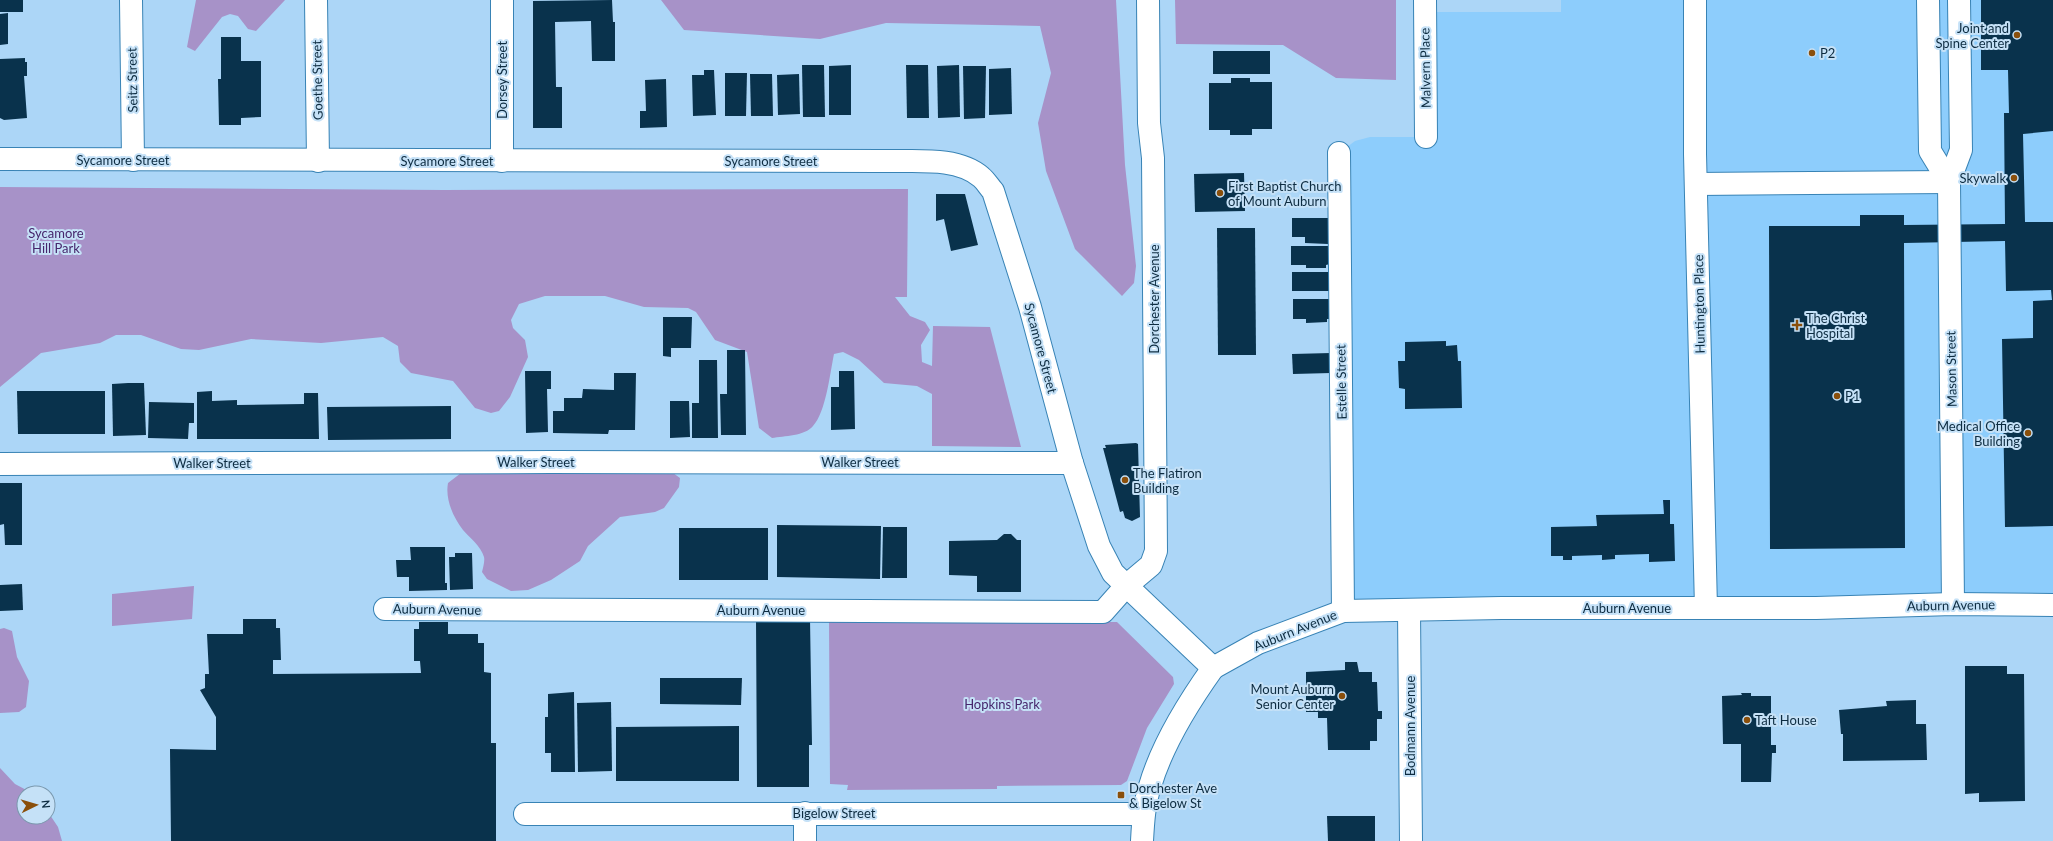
<svg xmlns="http://www.w3.org/2000/svg" width="2053" height="841" viewBox="0 0 2053 841" font-family="Lato,sans-serif">
	<rect width="100%" height="100%" fill="#acd6f7"/>
	<polygon fill="#8dcdfc" points="1561,0 2053,0 2053,605 1343,611 1339,153 1355,141 1370,137 1426,137 1425,12 1561,12"/>
	<g fill="#a792c8">
		<polygon points="196,0 285,0 256,31 248,29 238,16 230,14 222,17 195,51 187,47"/>
		<polygon points="661,0 1116,0 1125,165 1136,266 1134,283 1122,296 1075,249 1046,171 1038,123 1051,73 1040,26 886,23 820,39 684,30"/>
		<polygon points="1175,0 1396,0 1396,80 1336,78 1283,45 1176,44"/>
		<path d="M0 187 444 190 908 189 907 297H895L910 316 925 322 930 330 921 345 922 362 932 366 933 326 990 327 1021 447 932 446V394L917 386 884 383 859 360 843 352 834 354C830 373 826 412 813 426 805 436 784 436 772 438L759 428 747 352 715 340 696 312 688 308 644 307 605 296H545L519 304 511 320 513 328 525 340 528 357 510 397 499 411 491 413 475 408 453 381 411 373 400 362 398 346 383 337 321 343 251 339 199 350 181 349 141 335H116L100 343 41 353 0 387Z"/>
		<path d="M638 468 673 473 680 478 679 487 664 508 655 512 620 517 588 546 580 561 551 580 528 590 511 591 487 579 482 572C483 568 485 561 484 557 481 546 469 537 463 530 453 517 445 499 448 483L461 473Z"/>
		<polygon points="194,586 192,619 112,626 112,594"/>
		<polygon points="829,621 1117,622 1173,677 1174,684 1147,728 1127,781 1121,785 997,786 997,789 847,790 848,785 830,784"/>
		<polygon points="4,628 12,631 17,657 29,681 26,707 19,712 0,713 0,629"/>
		<polygon points="0,768 15,784 32,793 24,793 24,817 48,817 48,812 58,827 62,841 0,841"/>
	</g>
	<g fill="#09324c">
		<rect x="0" y="0" width="23" height="12"/>
		<polygon points="612,0 613,22 615,22 615,61 592,61 591,21 555,22 556,87 562,87 562,128 533,128 533,1"/>
		<polygon points="1981,0 2053,0 2053,131 2023,134 2025,222 2053,222 2053,526 2005,527 2002,339 2033,338 2033,301 2052,300 2051,290 2006,291 2005,241 1904,243 1905,548 1770,549 1769,226 1860,226 1860,215 1904,215 1904,225 2005,224 2004,113 2009,113 2008,70 1981,70"/>
		<polygon points="8,13 8,44 0,45 0,14"/>
		<polygon points="221,37 241,37 241,61 261,61 261,117 241,118 241,125 219,125 218,79 221,79"/>
		<rect x="1213" y="51" width="57" height="23"/>
		<polygon points="25,58 25,62 27,62 27,76 24,76 27,118 4,120 0,118 0,59"/>
		<polygon points="802,65 824,65 825,117 803,117"/>
		<polygon points="851,65 851,115 829,115 829,66"/>
		<polygon points="906,65 928,65 929,118 907,118"/>
		<polygon points="959,65 960,117 938,118 937,66"/>
		<polygon points="963,66 986,66 985,118 964,119"/>
		<polygon points="1011,68 1012,114 989,115 989,69"/>
		<polygon points="704,70 714,70 716,115 693,116 692,75 704,75"/>
		<polygon points="725,73 747,73 746,116 725,116"/>
		<polygon points="750,74 772,74 773,116 751,116"/>
		<polygon points="799,74 800,114 778,115 777,75"/>
		<polygon points="1231,78 1250,78 1250,82 1272,82 1272,129 1252,129 1252,135 1230,135 1230,130 1209,130 1209,83 1231,83"/>
		<polygon points="666,79 667,127 640,128 640,111 646,111 645,80"/>
		<polygon points="1244,173 1245,211 1195,212 1194,174"/>
		<polygon points="936,194 965,194 978,245 951,251 944,219 936,221"/>
		<polygon points="1292,218 1329,218 1328,244 1305,243 1305,237 1292,237"/>
		<polygon points="1217,228 1255,228 1256,355 1218,355"/>
		<polygon points="1291,246 1330,246 1330,264 1326,265 1326,268 1306,268 1306,265 1291,265"/>
		<rect x="1292" y="272" width="38" height="19"/>
		<polygon points="1293,299 1330,299 1330,319 1327,319 1327,322 1306,323 1306,319 1293,319"/>
		<polygon points="663,317 692,317 691,348 671,348 671,357 663,356"/>
		<polygon points="1446,341 1446,346 1457,345 1458,361 1461,361 1462,408 1405,409 1405,389 1399,388 1398,361 1405,361 1405,342"/>
		<polygon points="727,350 745,350 746,435 721,435 720,394 727,394"/>
		<polygon points="1331,353 1331,373 1293,374 1292,354"/>
		<polygon points="699,360 717,360 718,438 692,438 692,403 699,403"/>
		<polygon points="525,371 551,371 551,389 547,389 548,432 526,433"/>
		<polygon points="839,371 854,371 855,429 831,430 831,387 839,387"/>
		<polygon points="614,373 636,373 635,430 609,430 608,434 553,433 553,411 564,411 564,398 582,398 583,389 614,390"/>
		<polygon points="128,383 144,383 146,435 113,436 112,384"/>
		<polygon points="17,391 105,391 105,434 18,434"/>
		<polygon points="212,391 212,401 237,400 237,405 304,404 304,393 318,393 319,439 197,439 197,392"/>
		<polygon points="670,401 689,401 690,437 670,438"/>
		<polygon points="149,402 194,403 194,423 189,423 188,439 148,438"/>
		<polygon points="451,406 451,439 328,440 327,407"/>
		<polygon points="1136,443 1138,444 1140,517 1132,521 1125,518 1123,511 1120,512 1103,448 1106,448 1105,445"/>
		<polygon points="0,483 22,483 22,545 5,545 4,524 0,525"/>
		<polygon points="1663,500 1670,500 1670,524 1674,524 1675,561 1649,562 1649,554 1615,555 1615,559 1602,560 1602,555 1572,556 1572,560 1563,560 1563,556 1551,556 1551,527 1597,526 1596,515 1664,514"/>
		<polygon points="777,525 881,526 880,579 777,577"/>
		<polygon points="883,527 907,527 907,578 882,578"/>
		<rect x="679" y="528" width="89" height="52"/>
		<polygon points="1004,534 1011,534 1017,540 1021,540 1021,592 977,592 977,576 949,575 949,541 997,540"/>
		<polygon points="410,547 445,547 445,583 447,583 447,590 409,591 409,577 397,577 396,560 411,560"/>
		<polygon points="455,553 472,553 473,589 450,590 449,557 455,557"/>
		<polygon points="22,584 23,610 0,611 0,585"/>
		<polygon points="243,619 276,619 276,628 280,628 281,660 273,660 273,674 421,673 420,661 414,661 414,629 419,629 419,622 448,622 448,634 478,634 478,643 484,643 484,672 491,673 491,743 496,743 496,841 171,841 170,749 216,750 216,717 200,690 205,688 205,674 209,674 207,634 243,634"/>
		<polygon points="810,619 812,745 809,745 809,787 757,787 756,620"/>
		<polygon points="1345,662 1357,662 1359,672 1372,672 1372,682 1377,682 1378,711 1382,711 1382,719 1377,719 1377,741 1370,741 1370,750 1328,750 1327,718 1318,718 1318,712 1306,712 1306,672 1345,670"/>
		<polygon points="1965,666 2007,666 2007,674 2024,674 2025,801 1979,802 1979,793 1965,794"/>
		<polygon points="660,678 742,678 741,705 660,704"/>
		<polygon points="574,692 575,772 551,772 551,753 545,753 545,717 548,717 548,694"/>
		<polygon points="1741,693 1751,693 1751,696 1771,696 1771,745 1776,745 1776,753 1772,753 1771,782 1741,782 1741,744 1723,744 1722,696 1742,695"/>
		<polygon points="1916,700 1916,724 1926,724 1927,760 1843,761 1843,734 1841,734 1839,710 1887,706 1886,701"/>
		<polygon points="611,702 612,771 578,772 577,703"/>
		<polygon points="739,726 739,781 616,781 616,727"/>
		<polygon points="1327,816 1375,816 1375,841 1328,841"/>
	</g>
	<g fill="none" stroke-linecap="round" stroke-linejoin="round">
		<g stroke="#3883b5" stroke-width="24">
			<g id="minor">
				<polyline points="131,0 133,160"/>
				<polyline points="316,0 318,161"/>
				<polyline points="1425,0 1426,137"/>
				<polyline points="1695,0 1695,154 1706,608"/>
				<polyline points="1928,0 1930,151 1949,182"/>
				<polyline points="1339,153 1343,611"/>
				<polyline points="502,161 502,0"/>
				<polyline points="1696,184 1949,182"/>
				<polyline points="0,464 551,462 1072,463"/>
				<polyline points="1953,604 1949,182 1961,150 1959,0"/>
				<polyline points="385,609 1103,612 1126,586 1151,565 1156,551 1153,158 1149,123 1148,0"/>
				<polyline points="1409,610 1411,841"/>
				<polyline points="525,814 1143,814"/>
				<polyline points="805,841 805,813"/>
			</g>
		</g>
		<g stroke="#3883b5" stroke-width="24">
			<path id="tertiary" d="M1142 841C1143 823 1144 804 1150 786 1162 745 1188 703 1213 668"/>
		</g>
		<g stroke="#3883b5" stroke-width="24">
			<path id="secondary" d="M0 159 884 161C914 162 957 156 981 177 986 181 989 187 993 191L1030 307 1072 463 1099 546 1113 573 1213 668 1258 643 1343 611 1501 608H1816L1953 604 2053 605"/>
		</g>
		<use href="#minor" stroke="#fff" stroke-width="22"/>
		<use href="#tertiary" stroke="#fff" stroke-width="22"/>
		<use href="#secondary" stroke="#fff" stroke-width="22"/>
	</g>
	<g fill="#8a4f0b" stroke="#c5e1f7" stroke-width="1.5">
		<circle cx="2017" cy="35" r="4"/>
		<circle cx="1812" cy="53" r="4"/>
		<circle cx="2014" cy="178" r="4"/>
		<circle cx="1220" cy="193" r="4"/>
		<path d="M1795 319h4v4h4v4h-4v4h-4v-4h-4v-4h4z"/>
		<circle cx="1837" cy="396" r="4"/>
		<circle cx="2028" cy="433" r="4"/>
		<circle cx="1125" cy="480" r="4"/>
		<circle cx="1342" cy="696" r="4"/>
		<circle cx="1747" cy="720" r="4"/>
		<rect x="1117" y="791" width="8" height="8" rx="2"/>
	</g>
	<g text-anchor="middle" dominant-baseline="central" stroke-width="4" stroke-linejoin="round" paint-order="stroke">
		<g font-size="13" fill="#0d2c41" stroke="#c5e1f7" text-anchor="start">
			<text x="2009" y="28" text-anchor="end">Joint and<tspan x="2009" dy="15">Spine Center</tspan></text>
			<text x="1820" y="53">P2</text>
			<text x="2006" y="178" text-anchor="end">Skywalk</text>
			<text x="1228" y="186">First Baptist Church<tspan x="1228" dy="15">of Mount Auburn</tspan></text>
			<text x="1806" y="318">The Christ<tspan x="1806" dy="15">Hospital</tspan></text>
			<text x="1845" y="396">P1</text>
			<text x="2020" y="426" text-anchor="end">Medical Office<tspan x="2020" dy="15">Building</tspan></text>
			<text x="1133" y="473">The Flatiron<tspan x="1133" dy="15">Building</tspan></text>
			<text x="1334" y="689" text-anchor="end">Mount Auburn<tspan x="1334" dy="15">Senior Center</tspan></text>
			<text x="1755" y="720">Taft House</text>
			<text x="1129" y="788">Dorchester Ave<tspan x="1129" dy="15">&amp; Bigelow St</tspan></text>
		</g>
		<g font-size="13" fill="#0d2c41" stroke="#c5e1f7">
			<text transform="translate(1425 68) rotate(-91)">Malvern Place</text>
			<text transform="translate(132 80) rotate(-91)">Seitz Street</text>
			<text transform="translate(317 80) rotate(-91)">Goethe Street</text>
			<text transform="translate(502 80) rotate(-90)">Dorsey Street</text>
			<text x="123" y="160">Sycamore Street</text>
			<text x="447" y="161">Sycamore Street</text>
			<text x="771" y="161">Sycamore Street</text>
			<text transform="translate(1154 299) rotate(-90)">Dorchester Avenue</text>
			<text transform="translate(1699 304) rotate(-91)">Huntington Place</text>
			<text transform="translate(1041 348) rotate(75)">Sycamore Street</text>
			<text transform="translate(1951 369) rotate(-91)">Mason Street</text>
			<text transform="translate(1341 382) rotate(-91)">Estelle Street</text>
			<text x="536" y="462">Walker Street</text>
			<text x="860" y="462">Walker Street</text>
			<text x="212" y="463">Walker Street</text>
			<text transform="translate(1951 605) rotate(-1)">Auburn Avenue</text>
			<text x="1627" y="608">Auburn Avenue</text>
			<text transform="translate(437 609) rotate(1)">Auburn Avenue</text>
			<text x="761" y="610">Auburn Avenue</text>
			<text transform="translate(1295 630) rotate(-22)">Auburn Avenue</text>
			<text transform="translate(1410 726) rotate(-90)">Bodmann Avenue</text>
			<text x="834" y="813">Bigelow Street</text>
		</g>
		<g font-size="13" fill="#46266c" stroke="#c5e1f7">
			<text x="56" y="233">Sycamore<tspan x="56" dy="15">Hill Park</tspan></text>
			<text x="1002" y="704">Hopkins Park</text>
		</g>
	</g>
	<g transform="translate(36 805) rotate(85)"><circle r="19" fill="#c5e1f7" stroke="#7b99ae"/>
	<path d="M0-3L7 15L0 10L-7 15Z" fill="#8a4f0b"/>
	<text y="-6" font-size="11" font-weight="bold" text-anchor="middle" fill="#0d2c41">N</text>
	</g>
</svg>
